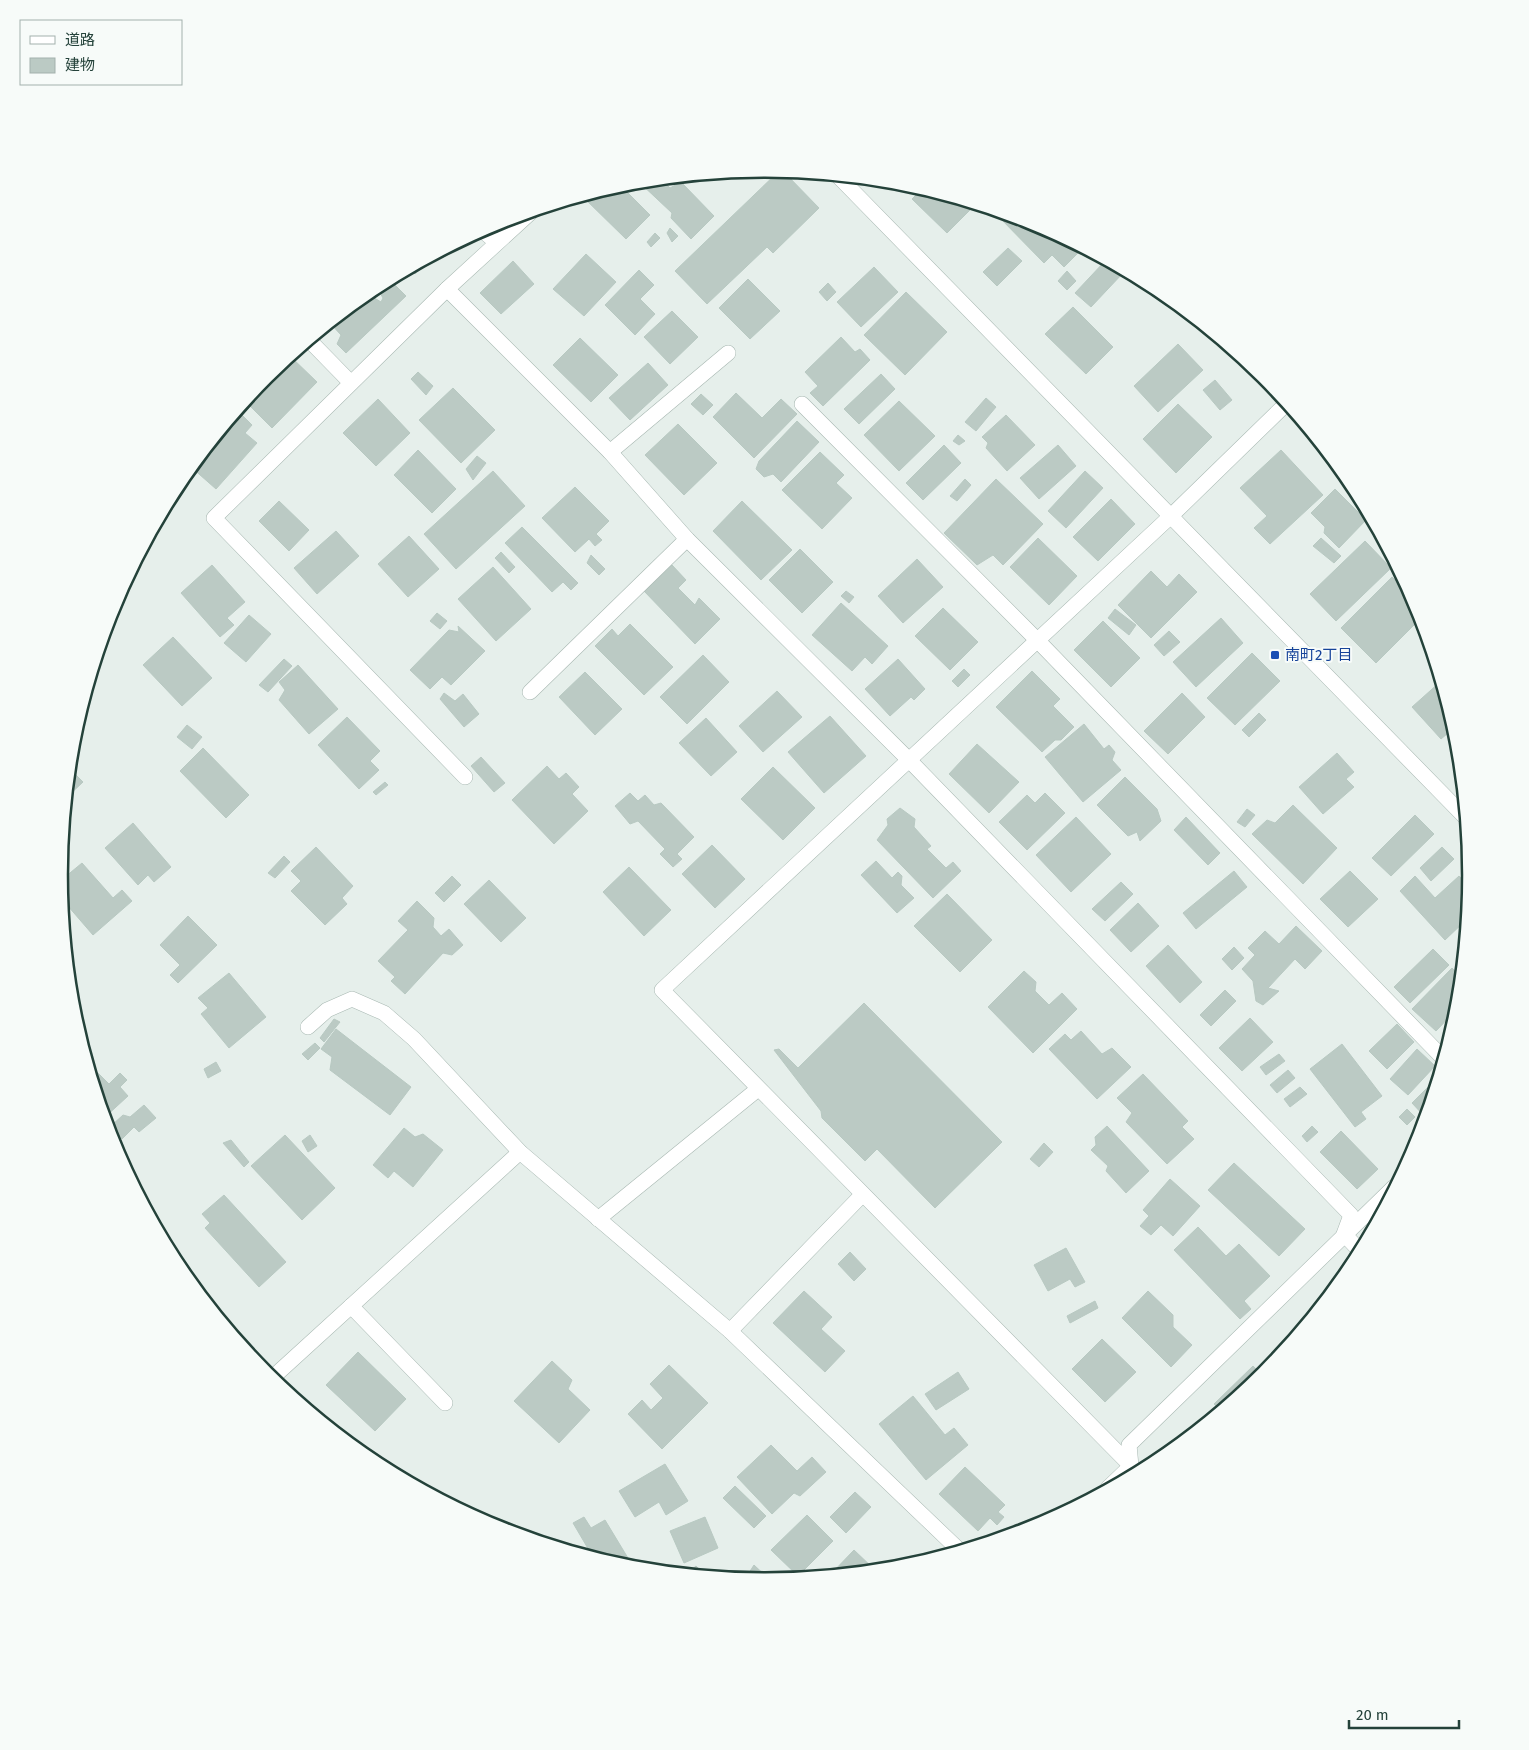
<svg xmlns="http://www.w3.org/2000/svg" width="1529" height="1750" viewBox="0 0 1529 1750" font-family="'Fira Sans','Noto Sans JP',sans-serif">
	<rect width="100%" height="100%" fill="#e6efeb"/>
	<g fill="#bbcac4" stroke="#b8c9c2">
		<polygon points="779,171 783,171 819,208 773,253 767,247 707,304 675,271"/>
		<polygon points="661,179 670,188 681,182 714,216 691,239 671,218 672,213 639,182"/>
		<polygon points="620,185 650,215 626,239 582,196"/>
		<polygon points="922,189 975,205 947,233 912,199"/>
		<polygon points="1003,213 1035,223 1071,243 1080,251 1064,267 1052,255 1044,263 999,217"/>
		<polygon points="670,228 678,236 672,242 667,233"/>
		<polygon points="655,233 660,238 651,247 647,242"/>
		<polygon points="1008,248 1022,261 997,286 983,272"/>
		<polygon points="436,254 415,274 410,268"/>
		<polygon points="586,254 616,282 584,316 553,289"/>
		<polygon points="513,261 534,284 501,314 480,293"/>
		<polygon points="1105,261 1123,273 1091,307 1075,293"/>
		<polygon points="874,267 898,292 861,327 837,302"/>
		<polygon points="639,270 654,285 640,299 655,314 635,335 605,305"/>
		<polygon points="1067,271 1076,281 1067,290 1058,281"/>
		<polygon points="748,279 780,311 750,339 719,308"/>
		<polygon points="390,280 406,296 346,353 337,344 341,335 330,323 366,293 381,302 383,298 379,291"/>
		<polygon points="828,283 836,292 827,301 819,292"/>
		<polygon points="906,292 947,332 905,375 864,335"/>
		<polygon points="1073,307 1113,347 1086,374 1045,334"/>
		<polygon points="672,311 698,337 670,364 644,337"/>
		<polygon points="841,337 855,352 860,349 870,360 823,406 810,393 818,386 805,372"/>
		<polygon points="580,338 618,375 591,402 553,365"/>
		<polygon points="1178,344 1203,370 1158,412 1134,386"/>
		<polygon points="290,356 317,382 272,428 245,401 266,376"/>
		<polygon points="648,363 668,385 630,420 609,398"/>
		<polygon points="418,372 433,386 426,395 411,379"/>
		<polygon points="881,374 895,389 859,424 844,409"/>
		<polygon points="1215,380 1232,400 1220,410 1203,390"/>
		<polygon points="453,388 495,430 461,463 419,420"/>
		<polygon points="736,393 762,418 781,399 797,414 754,458 713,417"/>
		<polygon points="701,394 713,405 703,415 691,404"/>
		<polygon points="986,398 996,407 976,431 965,422"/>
		<polygon points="378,399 410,433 376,466 343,433"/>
		<polygon points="899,401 935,436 899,471 864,435"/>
		<polygon points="1178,404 1212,437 1176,473 1143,439"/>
		<polygon points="237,410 252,425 245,433 257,443 216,489 191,467"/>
		<polygon points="1006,415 1035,445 1007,471 986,448 988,443 982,437"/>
		<polygon points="797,421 819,442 781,482 773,474 764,477 756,469 759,461"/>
		<polygon points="678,424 717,463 684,495 645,455"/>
		<polygon points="958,435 965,441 959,445 953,441"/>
		<polygon points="944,445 961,463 923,500 906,483"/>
		<polygon points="1058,445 1076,466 1039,499 1020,478"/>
		<polygon points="418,450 456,489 432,513 394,475"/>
		<polygon points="1281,450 1323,495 1270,544 1254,528 1267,516 1240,488"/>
		<polygon points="820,452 844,475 836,483 852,498 822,529 782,490"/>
		<polygon points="477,456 486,463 473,480 466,469"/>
		<polygon points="493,471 525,506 456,569 424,534"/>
		<polygon points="1085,471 1103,488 1066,528 1048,511"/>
		<polygon points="965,479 971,485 957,501 950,496"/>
		<polygon points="996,479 1043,524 1003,565 993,555 977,565 944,533"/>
		<polygon points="575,487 609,521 596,534 602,540 595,546 589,539 575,552 542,518"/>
		<polygon points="1335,489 1366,520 1339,548 1324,533 1325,527 1311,513"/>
		<polygon points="1111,499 1135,524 1098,561 1073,537"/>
		<polygon points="279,501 309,530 289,551 259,521"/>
		<polygon points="742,501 792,550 761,580 713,531"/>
		<polygon points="522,527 578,583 571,590 563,582 552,592 505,543"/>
		<polygon points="336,531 359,556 317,594 294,568"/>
		<polygon points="409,536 439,569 408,597 378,564"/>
		<polygon points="1038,538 1077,576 1049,605 1010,567"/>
		<polygon points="1321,538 1341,556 1334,563 1313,546"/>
		<polygon points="1365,541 1391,568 1336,621 1310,594"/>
		<polygon points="800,549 833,582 802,613 769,580"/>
		<polygon points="501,552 515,567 509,573 495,558"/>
		<polygon points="591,555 605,569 599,575 587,563"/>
		<polygon points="917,559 943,587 903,623 878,596"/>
		<polygon points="212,565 245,602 227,618 234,625 220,637 181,593"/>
		<polygon points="672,565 686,580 678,588 695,605 699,598 720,619 695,644 644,591"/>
		<polygon points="493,567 531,609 496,641 458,599"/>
		<polygon points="1151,571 1167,587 1179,574 1197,592 1151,638 1118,605"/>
		<polygon points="1392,577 1412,597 1421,618 1376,663 1341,628"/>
		<polygon points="846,591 854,597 849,603 841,596"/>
		<polygon points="841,603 888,646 872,664 865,657 852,671 812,635"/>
		<polygon points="943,608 978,642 950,670 915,636"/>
		<polygon points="1115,609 1136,625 1129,635 1108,618"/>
		<polygon points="437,613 447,621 440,629 430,621"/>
		<polygon points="249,615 271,634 246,662 224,643"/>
		<polygon points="1221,618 1243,643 1196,687 1173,662"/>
		<polygon points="1103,621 1140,658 1111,687 1074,650"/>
		<polygon points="630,624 673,667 644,695 595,646 612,629 618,636"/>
		<polygon points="458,626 485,651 451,685 442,677 430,689 410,670 449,630 459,632"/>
		<polygon points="1169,631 1180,642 1164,656 1154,645"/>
		<polygon points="173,637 212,678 182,706 143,665"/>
		<polygon points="1252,653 1280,681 1235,725 1207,698"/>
		<polygon points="703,655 729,682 687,724 660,697"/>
		<polygon points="284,659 292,666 268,692 259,685"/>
		<polygon points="898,659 925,689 914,700 911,697 890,716 865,689"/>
		<polygon points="298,665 338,709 309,734 279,700 285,690 279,682"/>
		<polygon points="964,669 970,675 958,687 952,681"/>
		<polygon points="1032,671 1060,699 1053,706 1074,727 1061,740 1055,740 1042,752 996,707"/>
		<polygon points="585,672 622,709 595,735 559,697"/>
		<polygon points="1440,682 1454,728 1441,739 1412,707"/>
		<polygon points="777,691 802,717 763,752 739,726"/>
		<polygon points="444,693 455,701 463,694 479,714 464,727 440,699"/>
		<polygon points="1182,693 1205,717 1168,754 1144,731"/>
		<polygon points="1259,713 1266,720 1249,737 1242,730"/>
		<polygon points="830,716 866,756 824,793 788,752"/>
		<polygon points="347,717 380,751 370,761 379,770 359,789 318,745"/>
		<polygon points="706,718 737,752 711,776 679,743"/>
		<polygon points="1084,724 1104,749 1109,745 1115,752 1112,760 1121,770 1083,802 1045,757"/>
		<polygon points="187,725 202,737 192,749 177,737"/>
		<polygon points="977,744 1019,782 989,813 949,774"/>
		<polygon points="203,748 249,795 226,818 180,771"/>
		<polygon points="1337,753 1354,772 1346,779 1354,787 1323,814 1299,787"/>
		<polygon points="481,757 505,783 494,792 471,766"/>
		<polygon points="547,766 559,779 566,773 579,787 572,794 588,811 554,844 512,800"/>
		<polygon points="773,767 815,808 783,840 741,799"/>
		<polygon points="72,771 83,782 66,798 69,774"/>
		<polygon points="1125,777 1157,809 1161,821 1140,841 1137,832 1128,836 1097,805"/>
		<polygon points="385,782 388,785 376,795 373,792"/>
		<polygon points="630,793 638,801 645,795 654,805 661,803 694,837 677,854 682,859 673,867 660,854 665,849 638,821 630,824 615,806"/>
		<polygon points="1045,793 1065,813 1027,850 999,822 1027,795 1035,803"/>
		<polygon points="1293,805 1337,848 1303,884 1252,834 1267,820 1275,823"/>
		<polygon points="900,808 915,819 914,827 931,846 927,849 946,868 953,862 961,871 933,898 877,840 888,825 887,819"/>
		<polygon points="1247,809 1255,815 1245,827 1237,822"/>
		<polygon points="1415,815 1434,834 1391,876 1372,858"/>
		<polygon points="1076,817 1111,854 1071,892 1036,855"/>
		<polygon points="1186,817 1220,853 1208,865 1174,830"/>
		<polygon points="133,823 171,867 154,882 148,875 138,885 105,848"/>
		<polygon points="712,845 745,879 715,908 682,874"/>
		<polygon points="316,847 353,886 342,898 347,904 325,925 291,891 301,881 291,871"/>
		<polygon points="1442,847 1454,859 1431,881 1420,868"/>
		<polygon points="284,856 290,862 275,878 268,873"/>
		<polygon points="876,861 892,878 898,872 902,876 901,885 914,898 897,913 861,875"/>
		<polygon points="82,863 113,898 122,890 132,901 93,935 61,898 59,882"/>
		<polygon points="629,867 671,910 644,936 603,892"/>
		<polygon points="1234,871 1247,887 1196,929 1183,913"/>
		<polygon points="1350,871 1378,899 1348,927 1320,899"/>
		<polygon points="452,876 461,885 444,902 435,893"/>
		<polygon points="1415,876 1435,898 1459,876 1469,887 1466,920 1445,940 1400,891"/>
		<polygon points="489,880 526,918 501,942 464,904"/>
		<polygon points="1121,882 1133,894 1105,921 1092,909"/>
		<polygon points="947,894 992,940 960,972 914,926"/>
		<polygon points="417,901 434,918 433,927 441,936 449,929 463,945 452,955 443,953 405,994 391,981 395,977 378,961 408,930 398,921"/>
		<polygon points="1138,903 1159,926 1131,952 1110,930"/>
		<polygon points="188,916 217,945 178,983 170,975 180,965 160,945"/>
		<polygon points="1296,926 1322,951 1305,969 1295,959 1268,988 1279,991 1263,1005 1256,1001 1253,981 1242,969 1255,955 1248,948 1265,931 1279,944"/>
		<polygon points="1168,945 1202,982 1180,1003 1146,966"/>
		<polygon points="1234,947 1244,958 1232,970 1222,959"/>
		<polygon points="1433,949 1449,965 1410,1003 1394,987"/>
		<polygon points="1452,968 1460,976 1457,1009 1436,1031 1412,1009"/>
		<polygon points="1024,971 1036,982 1035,991 1049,1005 1062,993 1077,1009 1033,1053 988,1007"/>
		<polygon points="229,973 266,1017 229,1048 201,1014 208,1008 198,998"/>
		<polygon points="1225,990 1236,1001 1211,1026 1200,1015"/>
		<polygon points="864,1003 1002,1142 935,1208 877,1149 865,1161 822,1118 821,1111 774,1050 779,1049 798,1068"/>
		<polygon points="1250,1018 1273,1042 1242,1071 1219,1048"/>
		<polygon points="334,1019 340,1022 324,1042 320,1038"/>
		<polygon points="1397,1024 1414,1042 1387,1069 1369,1051"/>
		<polygon points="336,1029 411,1087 390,1115 330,1070 332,1057 321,1049"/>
		<polygon points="1081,1031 1102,1054 1112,1048 1131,1067 1097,1099 1049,1049 1065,1034 1071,1040"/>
		<polygon points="315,1043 320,1048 308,1060 302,1054"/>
		<polygon points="1342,1044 1382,1096 1361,1112 1366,1119 1355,1127 1310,1069"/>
		<polygon points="1417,1049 1435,1066 1408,1095 1390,1079"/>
		<polygon points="1279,1054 1285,1061 1266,1075 1260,1067"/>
		<polygon points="216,1062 221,1071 208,1078 204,1069"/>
		<polygon points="91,1066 109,1084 120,1073 127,1080 120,1087 128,1096 104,1118 89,1068"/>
		<polygon points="1288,1070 1295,1078 1277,1093 1270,1085"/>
		<polygon points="1143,1074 1188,1121 1182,1127 1194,1139 1167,1164 1126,1122 1132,1113 1117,1098"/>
		<polygon points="1437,1078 1425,1117 1412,1103"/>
		<polygon points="1300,1087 1307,1094 1290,1107 1284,1099"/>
		<polygon points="144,1105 156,1118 139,1132 134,1127 122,1139 111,1126 123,1115 130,1117"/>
		<polygon points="1407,1109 1415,1117 1407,1125 1399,1117"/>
		<polygon points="1107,1126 1149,1171 1126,1193 1106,1171 1108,1166 1091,1150 1096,1145 1095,1137"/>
		<polygon points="1312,1126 1318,1132 1307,1142 1302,1136"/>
		<polygon points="404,1128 415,1137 423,1134 443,1150 413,1187 394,1171 388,1178 373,1165"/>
		<polygon points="1341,1131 1378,1169 1357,1189 1320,1152"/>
		<polygon points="285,1135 335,1188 302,1220 251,1166"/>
		<polygon points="310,1135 317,1146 308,1152 302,1141"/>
		<polygon points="231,1140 249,1162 244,1167 223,1143"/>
		<polygon points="1044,1143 1053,1152 1039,1167 1030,1159"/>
		<polygon points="1234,1163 1305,1229 1279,1256 1208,1190"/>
		<polygon points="1170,1179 1200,1206 1173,1236 1161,1225 1151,1235 1140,1226 1149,1216 1143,1210"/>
		<polygon points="224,1195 286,1262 259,1287 205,1228 210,1223 202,1214"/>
		<polygon points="1198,1227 1226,1256 1239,1244 1270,1276 1244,1301 1251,1309 1240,1319 1174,1250"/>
		<polygon points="1066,1248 1085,1282 1075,1287 1070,1279 1048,1291 1034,1265"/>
		<polygon points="850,1252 866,1269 854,1281 838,1264"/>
		<polygon points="804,1291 832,1317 821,1329 845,1351 825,1372 773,1323"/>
		<polygon points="1148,1291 1173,1315 1173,1327 1192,1345 1171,1367 1122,1318"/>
		<polygon points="1095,1301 1098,1308 1070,1323 1067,1316"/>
		<polygon points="1102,1339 1136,1372 1105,1402 1072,1369"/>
		<polygon points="358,1352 406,1399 375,1431 326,1385"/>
		<polygon points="552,1361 572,1380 568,1389 590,1410 559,1443 514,1401"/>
		<polygon points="669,1365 708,1403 662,1449 628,1414 642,1400 651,1410 663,1398 650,1384"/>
		<polygon points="1253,1366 1262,1375 1220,1410 1214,1404"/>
		<polygon points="958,1372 969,1389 936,1410 925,1394"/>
		<polygon points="913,1396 945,1435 954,1428 968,1445 926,1480 879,1424"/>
		<polygon points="771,1445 797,1471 812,1457 826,1472 800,1496 794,1493 772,1514 737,1477"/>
		<polygon points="665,1464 688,1501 666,1515 659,1502 635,1517 619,1491"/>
		<polygon points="965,1467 1005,1505 998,1512 1004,1517 997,1525 990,1518 978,1531 939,1494"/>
		<polygon points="735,1486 766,1516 754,1528 723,1498"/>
		<polygon points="855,1492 871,1507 846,1533 830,1517"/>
		<polygon points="807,1515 833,1541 798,1576 771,1550"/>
		<polygon points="584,1517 591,1528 605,1520 634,1568 593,1557 573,1523"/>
		<polygon points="705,1517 718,1548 684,1563 670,1531"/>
		<polygon points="854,1550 875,1570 831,1574"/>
		<polygon points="754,1565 770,1580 745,1579"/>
		<polygon points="696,1566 705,1575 690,1571"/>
	</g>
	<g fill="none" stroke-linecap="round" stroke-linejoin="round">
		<g stroke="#a8b8b2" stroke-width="16">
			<g id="service">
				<polyline points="351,1306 445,1403"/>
				<polyline points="271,1379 520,1152"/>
			</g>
		</g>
		<g stroke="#a8b8b2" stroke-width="16">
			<g id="minor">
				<polyline points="482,230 496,242"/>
				<polyline points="447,289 610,452 687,539 910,761 1351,1215 1344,1234 1360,1251"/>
				<polyline points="309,340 351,383"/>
				<polyline points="802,404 1038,641 1443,1058"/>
				<polyline points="610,452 728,353"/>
				<polyline points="530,692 687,539"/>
				<polyline points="465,777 214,518 447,289 531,212"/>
				<polyline points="308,1027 327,1010 352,999 384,1013 414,1039 520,1152 730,1331 959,1550"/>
				<polyline points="598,1219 758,1089"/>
				<polyline points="730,1331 862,1195"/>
				<polyline points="1137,1472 662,990 1172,515 1286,404"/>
				<polyline points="1108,1488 1131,1466 1129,1445 1394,1187"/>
			</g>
		</g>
		<g stroke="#a8b8b2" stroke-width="16">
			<polyline id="tertiary" points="839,177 1464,816"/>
		</g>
		<use href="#service" stroke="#fff" stroke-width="15"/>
		<use href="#minor" stroke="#fff" stroke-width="15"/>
		<use href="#tertiary" stroke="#fff" stroke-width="15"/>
	</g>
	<rect fill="#1a4fb4" stroke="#f7fbf9" stroke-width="2" x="1270" y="650" width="10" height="10" rx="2.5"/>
	<g text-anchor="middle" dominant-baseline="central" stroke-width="4" stroke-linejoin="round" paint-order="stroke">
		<g font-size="15" fill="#164399" stroke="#f7fbf9" text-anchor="start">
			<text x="1285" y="655">南町2丁目</text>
		</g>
	</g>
	<path d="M0 0H1529V1750H0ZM68 875a697 697 0 1 1 1394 0a697 697 0 1 1-1394 0Z" fill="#f7fbf9" fill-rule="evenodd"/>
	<path fill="none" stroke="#24423a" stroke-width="2.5" d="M68 875a697 697 0 1 1 1394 0a697 697 0 1 1-1394 0Z"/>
	<rect x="20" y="20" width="162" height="65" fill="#f7fbf9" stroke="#a3b1ad"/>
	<rect x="30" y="36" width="25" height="8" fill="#ffffff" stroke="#a3b1ad"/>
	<text x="65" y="45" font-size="15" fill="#24423a">道路</text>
	<rect x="30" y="58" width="25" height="15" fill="#bbcac4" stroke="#a3b1ad"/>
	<text x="65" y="70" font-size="15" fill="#24423a">建物</text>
	<path d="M1349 1720v8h110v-8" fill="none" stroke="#24423a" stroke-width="2.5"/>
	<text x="1356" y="1720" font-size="15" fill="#24423a" stroke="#f7fbf9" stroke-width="4" paint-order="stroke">20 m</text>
</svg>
